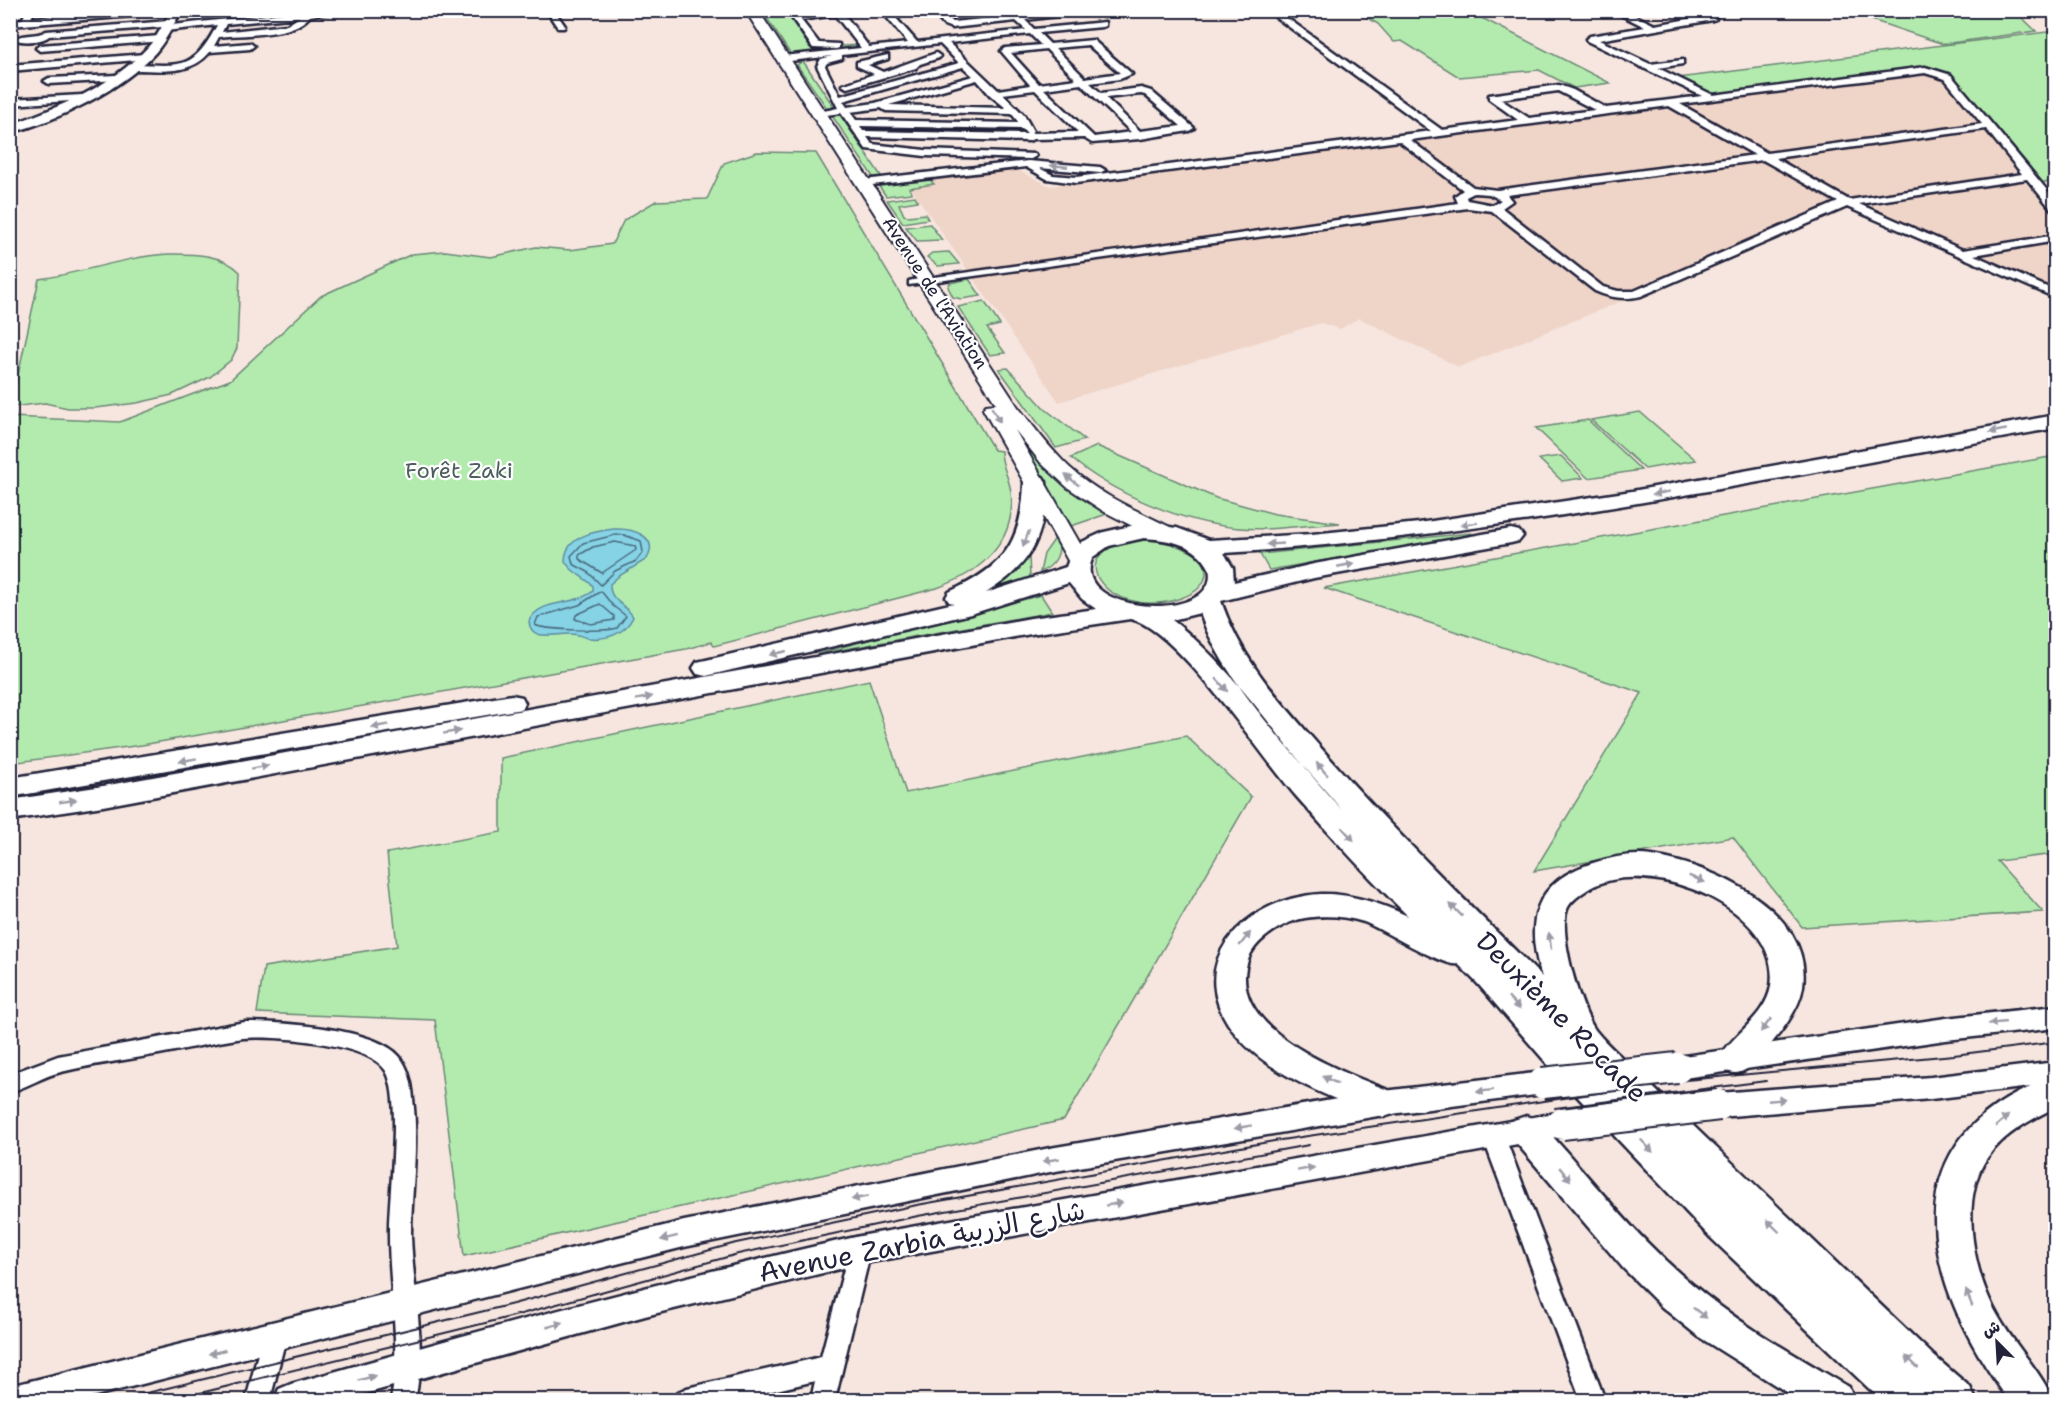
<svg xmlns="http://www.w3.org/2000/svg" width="2066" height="1411" viewBox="0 0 2066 1411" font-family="'Shantell Sans','Playpen Sans Arabic',sans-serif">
	<rect width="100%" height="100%" fill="#f6e6df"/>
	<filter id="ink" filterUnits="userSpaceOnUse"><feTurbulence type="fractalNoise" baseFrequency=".0167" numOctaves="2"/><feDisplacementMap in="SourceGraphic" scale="12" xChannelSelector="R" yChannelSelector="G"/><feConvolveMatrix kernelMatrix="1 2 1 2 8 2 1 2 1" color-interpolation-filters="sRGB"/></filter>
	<g filter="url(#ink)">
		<polygon fill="#efd4c8" points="1930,72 1951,73 2055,199 2055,299 1848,210 1459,367 1359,318 1340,329 1321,323 1059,402 906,181 1013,168 1050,186"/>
		<g fill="#b3ebae" stroke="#6a8674" stroke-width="1.5">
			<polygon points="1357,11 1468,11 1610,83 1574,88 1539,70 1459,77 1402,41 1394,42 1378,24"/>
			<polygon points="1845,11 2015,11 2036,31 1943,44"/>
			<polygon points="772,13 775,18 789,16 810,48 859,45 862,48 791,55 764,14"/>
			<polygon points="2055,31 2055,183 2042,182 1951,73 1933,68 1913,68 1714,96 1678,78"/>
			<polygon points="803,61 836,110 829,111 797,65"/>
			<polygon points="839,113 881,176 873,177 831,114"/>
			<path d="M757 152 816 153 994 450 1001 451C1001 466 1009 477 1011 492 1017 542 980 573 937 588L714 646 711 642 686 649 142 745 11 763V417L120 422 230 380 321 296 412 254 445 251 491 257 536 247 570 250 612 244 624 220 656 201 707 199 724 163Z"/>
			<polygon points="929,179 934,184 909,188 912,193 886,196 878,185"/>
			<polygon points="915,196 918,201 899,204 904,215 908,216 925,214 928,219 903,223 887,200"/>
			<polygon points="930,224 942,240 917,241 906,227"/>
			<polygon points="949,252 959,264 938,266 927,257 932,253"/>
			<path d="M168 254C192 254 222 253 240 272L237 348 231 360 210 377 172 395 137 403 95 408H68L45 403 11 407 39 279C83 273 123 257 168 254Z"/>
			<polygon points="969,279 981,296 961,299 953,297 948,287 950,283"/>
			<polygon points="984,301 1000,325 987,328 1005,353 990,355 958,307"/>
			<polygon points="1008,368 1045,409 1085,440 1056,448 999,369"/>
			<polygon points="1640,412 1696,460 1645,469 1591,420"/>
			<polygon points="1005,416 1038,460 1053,475 1110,513 1071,526"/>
			<polygon points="1588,420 1641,470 1588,478 1536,428"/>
			<path d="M1097 446 1216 498 1275 514 1340 523C1307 525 1272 531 1239 528 1184 523 1113 494 1071 458Z"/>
			<polygon points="1561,456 1583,478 1562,481 1539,459"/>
			<polygon points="2055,456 2055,854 1997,861 2043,912 1802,927 1733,837 1534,871 1642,693 1324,588"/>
			<polygon points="1471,533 1473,535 1269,570 1260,554"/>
			<path d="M1056 537C1064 553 1054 566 1040 572L1044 554Z"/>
			<path d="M1149 540C1168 542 1216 552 1204 581 1199 591 1188 596 1178 599 1105 622 1050 544 1149 540Z"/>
			<polygon points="1029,556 1030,577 979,595 1008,578"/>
			<polygon points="1041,595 1052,612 817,654 819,653"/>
			<polygon points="869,680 906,793 1186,736 1251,797 1064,1120 464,1256 435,1020 257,1013 264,967 397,946 387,853 501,832 501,758"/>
		</g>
		<path fill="#85d3e4" stroke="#5d8ca0" stroke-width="1.5" d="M614 529C632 528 660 536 647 559L619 576 610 584C609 602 627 604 633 617 625 634 607 640 589 638 583 637 578 634 571 634 556 633 530 643 529 621 540 598 574 607 593 591V586C584 576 571 573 565 561 565 536 595 531 614 529Z"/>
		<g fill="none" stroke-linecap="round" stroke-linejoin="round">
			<g stroke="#4a697f" stroke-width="1.5">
				<polygon points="615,535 624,535 641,541 643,552 636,561 615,571 601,585 588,572 573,564 571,556 583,543"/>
				<polygon points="615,542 635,546 636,550 602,573 579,559 579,555 593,547"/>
				<path d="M601 591 613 606 626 616 617 628C607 632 543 630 535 625L538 617 579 605Z"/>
				<polygon points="600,604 614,616 614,620 591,624 575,619 576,615"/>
			</g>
			<g stroke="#22223b" stroke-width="5">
				<g id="minor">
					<polygon points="27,10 35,10 28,24 25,25 21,22"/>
					<path d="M312 10H345L310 16C293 37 245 34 219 37L214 46 250 43 254 46 250 49 210 52C190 76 162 70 133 70L129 67 133 64C180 65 193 72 217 25L166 31 162 27 49 36C43 42 21 43 14 39 23 33 37 37 46 31L168 21 172 25ZM300 17 287 25 222 32 226 24Z"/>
					<polygon points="546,10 554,10 565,26 564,28 558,28"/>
					<path d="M830 10H841L869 47 908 43 881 10H939L953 22 1012 16 1006 10H1015L1020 15 1061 10 1062 13 1058 16 1025 20 1034 29 1105 22V26L1102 27 1039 33 1050 44 1093 40 1132 74 1120 79 1090 83 1101 93 1141 88 1151 91 1194 128 1189 131 1140 139 1092 143 1084 138 1033 139 1029 141 867 137 872 144 925 150 1035 154 1036 156 1031 159 925 156 866 149 841 113 819 116 814 113 838 108 817 66 821 59 832 56 782 62 778 59 782 56 861 48 835 15 801 20 819 43 839 44V48L836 49 813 48 792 18ZM932 12 944 25 952 28 1016 21 1026 30 917 42 895 17ZM1030 34 1041 45 1005 48 1001 51 1030 85 998 90 949 43ZM940 44 959 63 840 96 825 66 827 63 842 59V55ZM1088 45 1120 73 1085 78 1055 48ZM1046 49 1076 79 1039 84 1011 53ZM963 67 973 76 875 103 847 107 843 101ZM977 80 990 95 1006 108 889 105ZM1081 84 1131 132 1094 137 1044 89ZM1035 90 1073 127 1078 132 1031 133 1033 131 1024 115 1003 94ZM1141 94 1145 95 1181 126 1140 131 1106 98ZM881 108 886 111 1012 114 1019 123 856 120 850 112ZM860 126 1022 129 1027 134 863 131Z"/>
					<path d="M1266 10H1276L1442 130 1518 120 1489 99V95L1559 85 1573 90 1606 108 1702 96 1587 41 1586 39 1590 36 1645 27 1611 10H1623L1655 25 1705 16 1697 10H1708L1716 15V19L1713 20 1599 40 1650 64 1683 60V64L1658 68 1713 95 1925 67 1951 75 2056 201V211L2052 210 2027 179 1859 204 1963 250 2056 235V241L1974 255 2056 291V298L1847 207 1641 296C1625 300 1610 298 1595 291L1492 211 1468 208 909 285V281L913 280 1458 203 1455 196 1463 190 1399 141 1076 183 1047 179 1026 167 864 186 859 183 864 180 1028 161 1100 167 1105 170 1100 173 1039 168 1053 175 1076 177 1431 131ZM1925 73 1945 79 1982 124 1767 153 1680 104ZM1558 91 1595 110 1529 118 1500 99ZM1669 106 1755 155 1497 190 1473 187 1410 140ZM1986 129 2022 174 1849 200 1775 158ZM1763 160 1838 202 1634 291H1618L1603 287 1502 208 1512 201 1507 195ZM1474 193 1489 194 1501 200 1493 205 1467 200 1466 197Z"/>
					<polygon points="160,36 163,37 163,41 40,51 36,48 40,45"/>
					<polygon points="936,53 940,56 939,58 920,64 916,68 847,88 842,85 874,74 857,66 857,62 888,55 888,59 868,65 883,72"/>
					<polygon points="145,54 148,55 148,59 10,71 10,65"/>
					<polygon points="117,75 120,76 120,80 49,84 44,81 49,78"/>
					<polygon points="82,95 87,98 85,100 10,105 10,99"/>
					<path d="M245 1022C281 1022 375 1028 399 1056 409 1068 412 1084 413 1099 419 1145 411 1191 411 1236 413 1290 427 1347 415 1400H391C402 1344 388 1285 389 1228 389 1193 402 1098 386 1071 370 1043 273 1035 243 1038 215 1042 187 1049 159 1054 126 1060 93 1064 61 1072 43 1076 28 1087 10 1092V1074L58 1056Z"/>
					<polygon points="1493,1126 1501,1129 1504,1135 1605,1400 1581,1400 1482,1135 1485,1129"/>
					<polygon points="860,1240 868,1243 871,1250 835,1400 811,1400 815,1381 734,1400 675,1400 678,1392 687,1388 821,1357 849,1250 852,1243"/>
					<polygon points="274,1327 282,1330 286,1338 270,1400 246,1400 262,1338 266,1330"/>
				</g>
			</g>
			<g stroke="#22223b" stroke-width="5">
				<path id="tertiary" d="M124 10H182C173 25 166 41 155 53 121 90 59 120 10 133V125C59 107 111 87 147 48 157 38 162 25 170 13L10 26V20Z"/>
			</g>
			<g stroke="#22223b" stroke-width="5">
				<g id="secondary">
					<polygon points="2056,1006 2056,1028 1946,1040 1677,1079 1667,1076 1663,1068 1667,1060 1677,1057 1946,1018"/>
					<polygon points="2056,1062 2056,1084 1931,1099 1719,1117 1709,1113 1705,1105 1709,1097 1719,1093 1931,1077"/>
					<polygon points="1543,1072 1553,1075 1557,1083 1553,1091 1543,1094 1384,1115 1050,1172 684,1247 79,1400 10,1400 10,1387 18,1384 684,1221 1050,1148 1384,1091"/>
					<path d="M1562 1112 1572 1116 1577 1124 1572 1132 1562 1136 860 1264 645 1316 343 1400H274L279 1389 291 1384C480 1330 669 1279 860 1236Z"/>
				</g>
			</g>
			<g stroke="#22223b" stroke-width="4">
				<path id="primary" d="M745 10H758L1018 407C1034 427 1050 449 1069 467 1098 494 1135 510 1170 527L1173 532 1170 537 1162 539 1154 537 1103 511 1067 487 1041 463 1015 430 1090 561 1087 566 1079 568 1071 566 983 409 986 405 996 404Z"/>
			</g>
			<g stroke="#22223b" stroke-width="5">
				<g id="trunk">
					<path d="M2056 415V428C1779 477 1505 536 1224 553L1233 568 1234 582 1314 564 1511 529 1519 531 1523 536 1519 541 1511 543 1314 578 1221 601C1243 663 1278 698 1320 747 1389 827 1466 901 1542 977 1524 922 1534 881 1593 863 1613 857 1632 853 1652 856 1712 865 1813 910 1803 986 1801 1003 1789 1021 1779 1034 1769 1046 1752 1072 1736 1073 1732 1073 1727 1071 1723 1069L1718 1060C1732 1034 1766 1017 1771 986 1783 909 1649 854 1590 888 1582 893 1573 899 1568 907 1556 930 1581 1012 1596 1031 1608 1046 1624 1059 1637 1072 1660 1094 1684 1117 1707 1139 1783 1211 1858 1284 1934 1356L1970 1387 1976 1400H1881L1711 1238 1557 1075 1478 984 1458 964C1445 968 1382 929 1364 922 1345 916 1324 915 1305 918 1286 921 1259 937 1250 955 1218 1029 1347 1074 1396 1093L1401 1103 1396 1113 1384 1117C1337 1101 1270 1075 1238 1037 1177 966 1244 898 1321 894 1350 893 1382 904 1408 916 1369 878 1332 837 1296 796 1262 757 1175 626 1130 619L1031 634 103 806 10 820V800L103 786 1031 618 1096 609 1082 599 1069 583 971 614 706 676 697 674 693 668 697 662 706 660 954 603 949 602 946 597 949 592C1004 567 1022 543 1024 482L1027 477 1035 475 1043 477 1046 482C1046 535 1032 565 986 593L1066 567 1071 554 1082 542 1104 532 1135 525 1144 524 1177 528 1209 540 1312 534 1419 523 1632 491ZM1144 538C1169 540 1196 543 1209 568 1223 626 1065 614 1093 557L1109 546ZM1200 613C1223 682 1295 754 1342 810 1284 749 1239 672 1172 620Z"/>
					<polygon points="512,695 522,697 525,703 522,709 10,797 10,778"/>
					<path d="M2056 1077V1107C2030 1120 2003 1134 1987 1158 1958 1201 1974 1275 1998 1316 2014 1345 2040 1370 2053 1400H2009C1923 1285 1882 1135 2056 1077Z"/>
					<path d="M1526 1116 1538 1120C1588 1175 1634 1236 1692 1284 1740 1325 1795 1355 1849 1387L1855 1400H1799L1699 1337 1662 1307 1623 1268 1514 1140 1508 1130 1514 1120Z"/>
				</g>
			</g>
			<use href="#minor" fill="#fff" fill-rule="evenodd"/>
			<use href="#tertiary" fill="#fff" fill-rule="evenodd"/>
			<use href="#secondary" fill="#fff" fill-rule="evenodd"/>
			<use href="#primary" fill="#fff" fill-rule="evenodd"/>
			<use href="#trunk" fill="#fff" fill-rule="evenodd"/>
			<g stroke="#22223b" stroke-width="2">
				<polyline points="1555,1108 1766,1081"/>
				<polyline points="118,1400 513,1304 736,1243 917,1205 1274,1141 1686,1080 1954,1055 2056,1042"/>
				<polyline points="172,1400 514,1316 738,1254 918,1216 1309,1145"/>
			</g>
			<g stroke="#22223b" stroke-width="34" stroke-linecap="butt">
				<g id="secondary-bridge">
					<polyline points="1543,1083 1677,1068"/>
					<polyline points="1562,1124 1719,1105"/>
				</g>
			</g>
			<use href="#secondary-bridge" stroke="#fff" stroke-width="30"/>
		</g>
		<defs><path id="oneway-solid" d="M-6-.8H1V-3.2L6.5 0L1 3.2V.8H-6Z" transform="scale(1.5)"/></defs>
		<g fill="#9c9ca7">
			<use href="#oneway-solid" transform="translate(1059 166) rotate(-175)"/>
			<use href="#oneway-solid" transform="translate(996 415) rotate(60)"/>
			<use href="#oneway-solid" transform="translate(1998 431) rotate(170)"/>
			<use href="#oneway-solid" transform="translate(1072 480) rotate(-142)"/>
			<use href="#oneway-solid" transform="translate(1661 493) rotate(170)"/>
			<use href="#oneway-solid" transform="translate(1469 524) rotate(171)"/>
			<use href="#oneway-solid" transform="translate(1026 539) rotate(110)"/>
			<use href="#oneway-solid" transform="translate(1275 544) rotate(177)"/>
			<use href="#oneway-solid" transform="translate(1346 565) rotate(-11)"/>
			<use href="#oneway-solid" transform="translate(778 653) rotate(167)"/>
			<use href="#oneway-solid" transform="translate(1222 685) rotate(50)"/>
			<use href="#oneway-solid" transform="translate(644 698) rotate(-10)"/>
			<use href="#oneway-solid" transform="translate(380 726) rotate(170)"/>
			<use href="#oneway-solid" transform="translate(452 732) rotate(-10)"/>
			<use href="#oneway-solid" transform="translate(188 760) rotate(170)"/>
			<use href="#oneway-solid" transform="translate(260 767) rotate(-10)"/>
			<use href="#oneway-solid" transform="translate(1322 769) rotate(-131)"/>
			<use href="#oneway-solid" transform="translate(68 801) rotate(-9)"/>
			<use href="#oneway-solid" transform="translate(1348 834) rotate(47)"/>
			<use href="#oneway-solid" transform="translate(1697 879) rotate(22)"/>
			<use href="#oneway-solid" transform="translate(1456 910) rotate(-135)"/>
			<use href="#oneway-solid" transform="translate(1245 939) rotate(-51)"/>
			<use href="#oneway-solid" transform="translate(1550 941) rotate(-97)"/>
			<use href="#oneway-solid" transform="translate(1514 1003) rotate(48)"/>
			<use href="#oneway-solid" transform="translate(1997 1023) rotate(174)"/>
			<use href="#oneway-solid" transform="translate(1766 1025) rotate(128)"/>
			<use href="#oneway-solid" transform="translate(1330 1080) rotate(-154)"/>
			<use href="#oneway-solid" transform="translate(1485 1091) rotate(173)"/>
			<use href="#oneway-solid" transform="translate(1777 1100) rotate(-5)"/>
			<use href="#oneway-solid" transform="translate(2002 1121) rotate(-41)"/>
			<use href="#oneway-solid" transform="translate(1243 1127) rotate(170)"/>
			<use href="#oneway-solid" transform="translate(1647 1146) rotate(46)"/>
			<use href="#oneway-solid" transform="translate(1051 1160) rotate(170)"/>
			<use href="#oneway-solid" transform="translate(1306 1169) rotate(-10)"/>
			<use href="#oneway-solid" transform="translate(1565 1174) rotate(50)"/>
			<use href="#oneway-solid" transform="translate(860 1198) rotate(169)"/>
			<use href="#oneway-solid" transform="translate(1114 1204) rotate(-10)"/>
			<use href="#oneway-solid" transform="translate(1773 1226) rotate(-136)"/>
			<use href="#oneway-solid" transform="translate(669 1238) rotate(166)"/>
			<use href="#oneway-solid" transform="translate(1969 1298) rotate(-112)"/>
			<use href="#oneway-solid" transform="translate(1700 1313) rotate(37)"/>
			<use href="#oneway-solid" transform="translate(555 1325) rotate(-16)"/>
			<use href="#oneway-solid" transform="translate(217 1352) rotate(166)"/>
			<use href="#oneway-solid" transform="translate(1912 1362) rotate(-136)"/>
			<use href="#oneway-solid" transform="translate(367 1378) rotate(-16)"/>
		</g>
	</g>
	<g text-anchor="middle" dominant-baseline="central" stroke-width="4.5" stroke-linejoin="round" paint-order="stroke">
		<g font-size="18" fill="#22223b" stroke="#fff">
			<text transform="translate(935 293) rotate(57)">Avenue de l'Aviation</text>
		</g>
		<g font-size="22" fill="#4e5e5e" stroke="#fff">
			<text x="459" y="470">Forêt Zaki</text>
		</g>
		<g font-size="27" fill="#22223b" stroke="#fff">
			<text transform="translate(1562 1017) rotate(45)">Deuxième Rocade</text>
			<text transform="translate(922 1241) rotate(-11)">Avenue Zarbia شارع الزربية</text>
		</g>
	</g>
	<rect width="2066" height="1411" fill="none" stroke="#fff" stroke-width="36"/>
	<rect x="18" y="18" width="2030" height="1375" fill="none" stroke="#22223b" stroke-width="2" filter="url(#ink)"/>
	<g transform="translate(1997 1342) rotate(336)" stroke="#ffffff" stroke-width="4.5" paint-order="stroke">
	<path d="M0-4.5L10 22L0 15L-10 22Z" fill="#22223b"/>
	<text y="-9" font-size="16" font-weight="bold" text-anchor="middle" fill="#22223b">ش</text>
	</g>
</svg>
